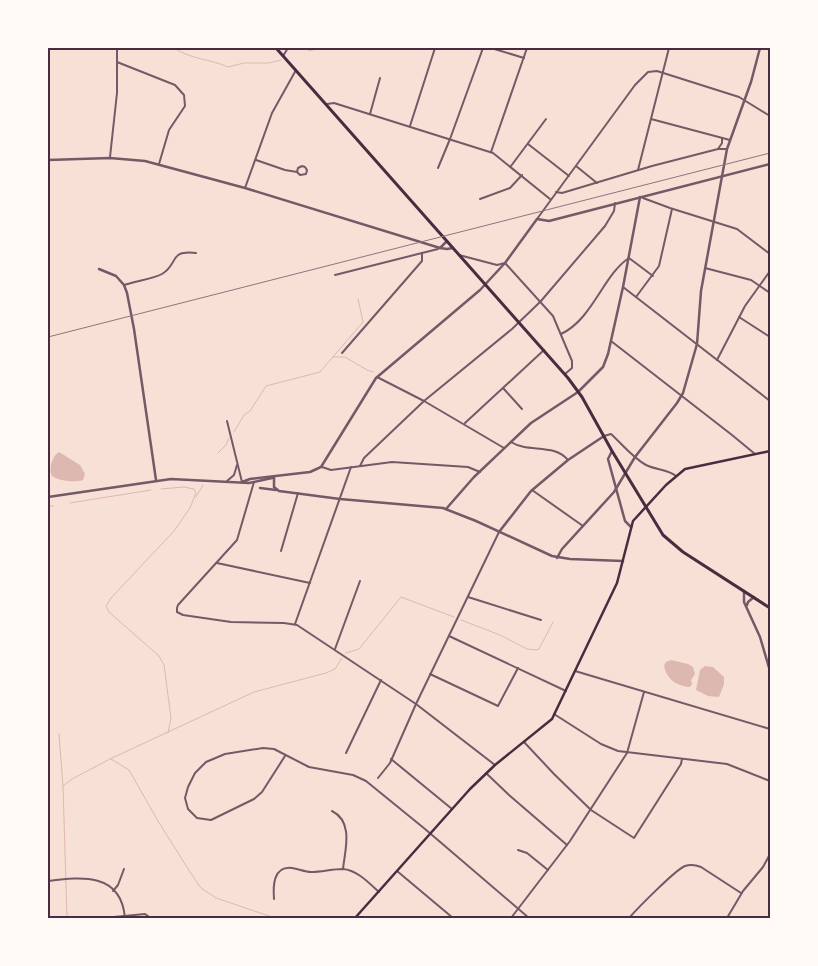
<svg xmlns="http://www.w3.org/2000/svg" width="818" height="966" viewBox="0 0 818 966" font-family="'Roboto Serif',serif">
	<rect width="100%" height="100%" fill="#f7e1d7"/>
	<g fill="#dcb8b0">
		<path d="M59 452 80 465 85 474 83 480C75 483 59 481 52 476 48 470 52 456 59 452Z"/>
		<path d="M671 660 688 664 693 667 695 674 691 680 692 684 690 687C677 686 667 680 664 666L666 662Z"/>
		<polygon points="705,666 713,667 724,677 724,684 719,697 708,696 696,690 700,670"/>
	</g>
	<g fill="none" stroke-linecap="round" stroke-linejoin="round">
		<g stroke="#dcb8b0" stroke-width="1">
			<path d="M174 48C190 59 210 59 228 67L244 63H269L281 60"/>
			<polyline points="309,51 320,48"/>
			<polyline points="333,357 345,357 367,370 373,372"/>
			<polyline points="48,406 48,430"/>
			<polyline points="234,432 244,415 250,411 266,386 320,372 363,322 358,299"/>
			<polyline points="218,453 226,445 229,438"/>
			<polyline points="161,489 184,487 194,489 196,493 190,508 174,531 111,598 106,606 109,612 159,656 164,665 171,718 168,733"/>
			<polyline points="196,497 203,485"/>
			<polyline points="70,503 151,490"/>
			<polyline points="48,506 53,506"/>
			<polyline points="461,620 500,635 527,649 536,650 539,649 553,622"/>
			<polyline points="346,653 359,649 401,597 454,617"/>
			<polyline points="59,734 63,786 67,918"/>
			<polyline points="111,759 129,770 158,821 190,872 201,888 216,898 275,918"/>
			<polyline points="63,786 72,779 110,759 254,692 326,673 335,669 342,658"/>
		</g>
		<g stroke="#755966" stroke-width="2">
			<polyline points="491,48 524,58"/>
			<polyline points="283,56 288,48"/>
			<polyline points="117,62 175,85 184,95 185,106 169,130 159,164"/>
			<polyline points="327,104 334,103 493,153 550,199"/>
			<polyline points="370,114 380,78"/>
			<polyline points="651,119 730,140"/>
			<polyline points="410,126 435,48"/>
			<polyline points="528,144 569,176"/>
			<polyline points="718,149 722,143 722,138"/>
			<polyline points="491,152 527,48"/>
			<polyline points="110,157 117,93 117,48"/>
			<polyline points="256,160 285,170 297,172 298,168 302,166 305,167 307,170 306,174 300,175 297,172"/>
			<polyline points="511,166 546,119"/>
			<polyline points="576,166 597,183"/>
			<polyline points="438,168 450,139 483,48"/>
			<polyline points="638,170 669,48"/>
			<polyline points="245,188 272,113 296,70"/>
			<polyline points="556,192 562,193 652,166 718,149 727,149"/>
			<polyline points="643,198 670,208 737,229 770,254"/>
			<polyline points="480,199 510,188 522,175"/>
			<polyline points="537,219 635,85 648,72 657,71 739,97 770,116"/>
			<polyline points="459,255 497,265 505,263 553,316 572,361 572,368 565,374"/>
			<polyline points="705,268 751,280 770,293"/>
			<polyline points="335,275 422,253"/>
			<path d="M124 285C135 281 153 279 162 274 179 264 168 250 196 253"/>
			<polyline points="623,287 770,401"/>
			<polyline points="636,297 659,266 672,209"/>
			<polyline points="739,317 770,337"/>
			<path d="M561 334C593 319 603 275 629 258L653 276"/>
			<polyline points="611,341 732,435 755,454"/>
			<polyline points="342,353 422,261 422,253 438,249"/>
			<polyline points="717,360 745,306 770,271"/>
			<polyline points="377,377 424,401 504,448"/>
			<polyline points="503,388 522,409"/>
			<polyline points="227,421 242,482"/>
			<polyline points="465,423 544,350"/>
			<path d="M604 436 611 434C622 444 633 458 646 465 656 470 668 469 676 476"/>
			<path d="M511 442C528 453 554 443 568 460"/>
			<polyline points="360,466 364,458 424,401 512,329 541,301 605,226 614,211 615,203"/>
			<polyline points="322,467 331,470 392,462 468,467 480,472"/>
			<polyline points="227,481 234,475 237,465"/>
			<polyline points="254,482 237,540 178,605 177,608 177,612 183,615 231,622 284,623 297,625 416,704 495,765"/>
			<polyline points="532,490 583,526"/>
			<polyline points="281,551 298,493"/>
			<polyline points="217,563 310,583"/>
			<polyline points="468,597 541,620"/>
			<polyline points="295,624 351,467"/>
			<polyline points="449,636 566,691"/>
			<polyline points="335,649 360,581"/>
			<polyline points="575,671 770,729"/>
			<polyline points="430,674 498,706 518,668"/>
			<polyline points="554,714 601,744 618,751 727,764 770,781"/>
			<polyline points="524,742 554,774 591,810 634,838 681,764 682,759"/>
			<polyline points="346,753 381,680"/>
			<polyline points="285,756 262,792 254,799 211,820 197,818 188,809 185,798 188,787 195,773 206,762 225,754 263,748 274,749 309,767 353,775 366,781 425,829 529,918"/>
			<polyline points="391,759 452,809"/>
			<polyline points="486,773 509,795 567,845"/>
			<polyline points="378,778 390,763 416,704 499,532"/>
			<path d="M332 811C354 822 345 850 343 869"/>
			<polyline points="518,850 527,853 548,870"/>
			<polyline points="397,871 453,918"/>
			<path d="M48 881C81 877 121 872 125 918"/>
			<polyline points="113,891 118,885 124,869"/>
			<path d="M274 899C273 886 273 866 292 868 299 869 305 872 311 872 322 872 332 869 343 869 357 870 369 883 379 892"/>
			<polyline points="103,918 145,914 148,916 148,918"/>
			<polyline points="511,918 570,841 627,753 644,692"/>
			<path d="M629 918C637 909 675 870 685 866 691 864 696 865 701 867L741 893"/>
			<polyline points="727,918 743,891 763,867 770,854"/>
		</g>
		<g stroke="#755966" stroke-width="2.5">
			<polyline points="48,160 110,158 145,161 245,188 440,248 447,249 453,248"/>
			<polyline points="440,248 447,241"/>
			<polyline points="99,269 116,276 124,285 127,293 134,329 156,480"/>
			<polyline points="612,451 608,459 625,521 631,527"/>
			<polyline points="274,477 274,487 279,491 340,499 443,508 476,521 552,556 570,559 623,561"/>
			<polyline points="242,482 250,479 310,472 321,467 376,378 480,290 505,263 537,219 549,221 770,164"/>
			<polyline points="260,488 276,490"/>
			<polyline points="48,497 171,479 249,483 272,478"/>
			<polyline points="446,509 474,477 531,423 578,392 603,367 608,354 623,287 640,197"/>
			<polyline points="499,532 531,491 568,460 604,436"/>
			<polyline points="557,558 562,549 614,492 635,457 677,403 683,393 697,344 701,291 727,149 751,82 760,48"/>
			<polyline points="744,591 744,602 760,637 770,671"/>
			<polyline points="747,605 748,602 754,597"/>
		</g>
		<polyline stroke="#4a2c40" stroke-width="2.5" points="355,918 470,789 495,765 552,719 617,583 633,521 666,485 685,469 770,451"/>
		<polyline stroke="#4a2c40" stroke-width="3" points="276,48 568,378 582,397 612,451 663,535 683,552 770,608"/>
		<polyline stroke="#8f747c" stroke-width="1" points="48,337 770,153"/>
	</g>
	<rect width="818" height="966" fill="none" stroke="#fffaf5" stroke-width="98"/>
	<rect x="49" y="49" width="720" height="868" fill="none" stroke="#4a2c40" stroke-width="2"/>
</svg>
